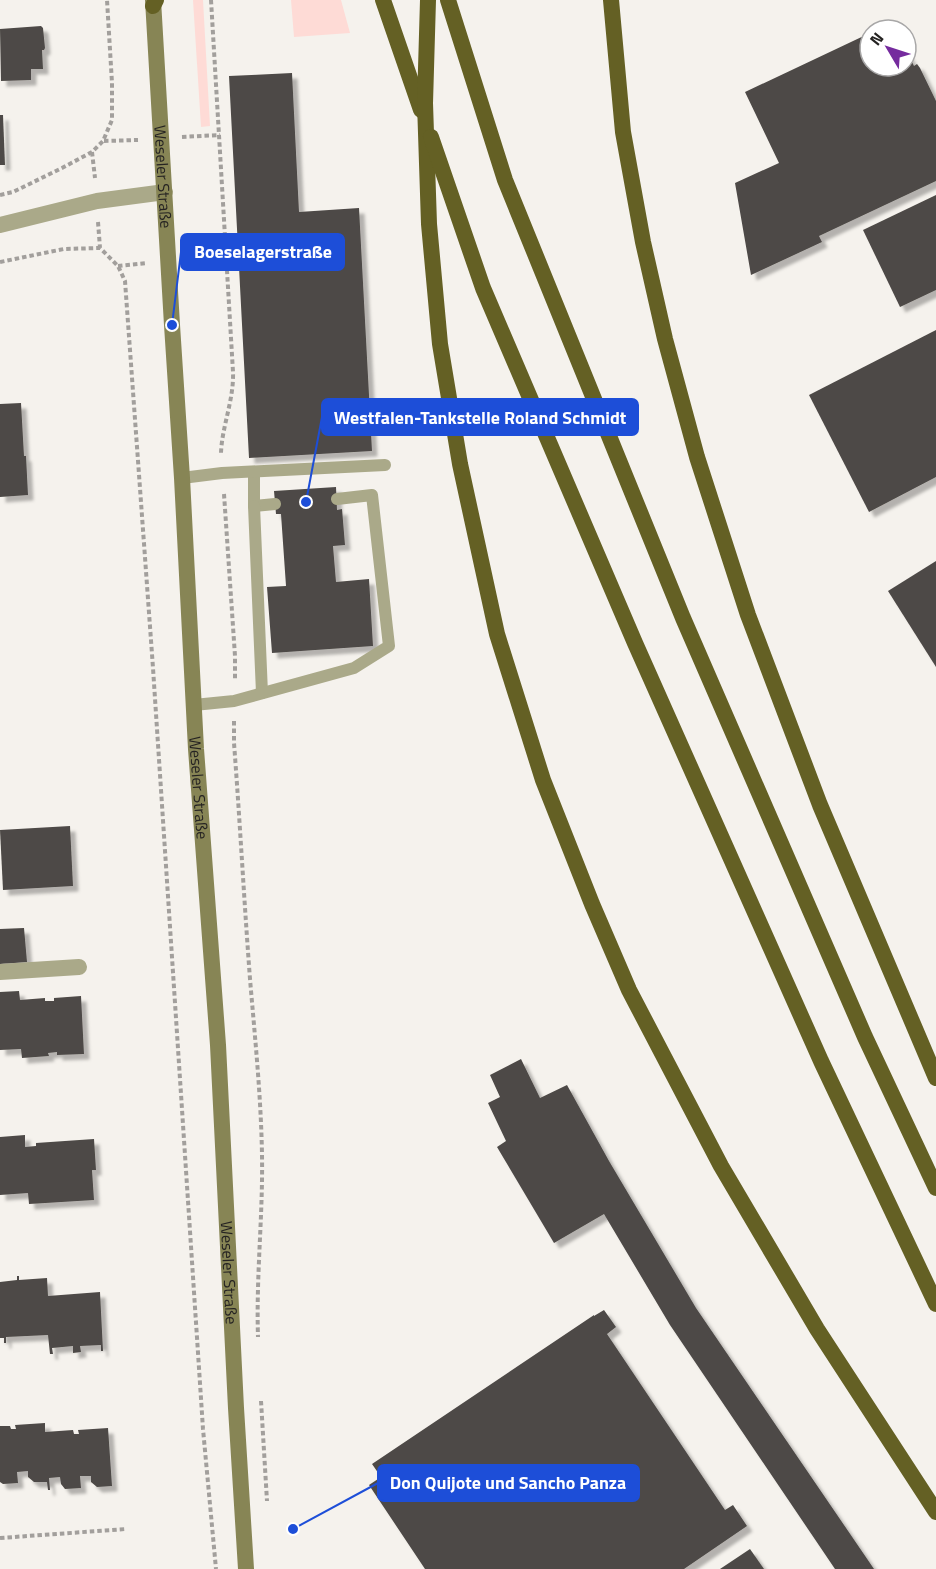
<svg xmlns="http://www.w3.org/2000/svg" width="936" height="1569" viewBox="0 0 936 1569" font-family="'Titillium Web',sans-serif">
	<defs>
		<filter id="shadow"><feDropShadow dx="5.5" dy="5.5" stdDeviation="1.5" flood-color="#0004"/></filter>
	</defs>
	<rect width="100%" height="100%" fill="#f5f2ed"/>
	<g fill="#fedbd6">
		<polygon points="193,0 203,0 210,126 201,127"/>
		<polygon points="291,0 341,0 350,33 294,37"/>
	</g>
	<g fill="#4d4946" filter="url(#shadow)">
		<polygon points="893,22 897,30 877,30"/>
		<polygon points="41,26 43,28 45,48 44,50 42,50 43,69 31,69 31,80 1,81 0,29"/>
		<polygon points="870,33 870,66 906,66 906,50 914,66 917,64 920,68 936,101 936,181 819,236 822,242 751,275 735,183 779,163 745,92"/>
		<polygon points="292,73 299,212 359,208 372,451 249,458 229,76"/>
		<polygon points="0,115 3,115 5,165 0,165"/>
		<polygon points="936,195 936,290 900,307 863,230"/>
		<polygon points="936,330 936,477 869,512 809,395"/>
		<polygon points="21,403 24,456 26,456 28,495 0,497 0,404"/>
		<polygon points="336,487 337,510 342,509 345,545 333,546 336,582 369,579 373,646 272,653 267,587 286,586 281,514 276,514 274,491"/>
		<polygon points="936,561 936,667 888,591"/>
		<polygon points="70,826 73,886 3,890 0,830"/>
		<polygon points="24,928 27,962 0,964 0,929"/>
		<polygon points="19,991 20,1000 45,998 45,1001 54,1001 54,998 81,996 84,1054 57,1055 57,1052 48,1053 49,1056 22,1058 21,1049 0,1050 0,992"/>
		<polygon points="521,1059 540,1098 567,1085 609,1161 696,1308 874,1569 835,1569 670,1325 604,1214 554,1243 497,1147 506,1141 488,1103 500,1097 490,1075"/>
		<polygon points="25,1135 25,1147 36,1146 36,1143 94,1139 96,1170 92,1170 94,1200 29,1204 28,1193 0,1195 0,1137"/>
		<polygon points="17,1276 19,1276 19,1280 47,1278 48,1296 100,1292 103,1351 101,1351 101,1345 80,1346 81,1352 73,1353 73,1346 52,1348 53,1354 50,1354 48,1335 6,1337 6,1343 4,1343 4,1338 0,1338 0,1282 17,1280"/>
		<polygon points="604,1310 616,1327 607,1334 725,1510 733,1505 747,1526 684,1569 425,1569 369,1485 381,1477 372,1464 594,1315 594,1316"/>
		<polygon points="45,1423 45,1432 73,1430 74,1434 79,1434 78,1430 108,1428 112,1486 97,1487 91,1482 91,1476 80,1476 81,1488 65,1489 61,1484 60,1477 49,1478 50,1490 48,1490 47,1482 34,1482 28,1477 28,1471 17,1472 18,1483 3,1484 0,1482 0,1426 10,1426 11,1429 16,1429 15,1425"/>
		<polygon points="750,1549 764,1569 720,1569"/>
	</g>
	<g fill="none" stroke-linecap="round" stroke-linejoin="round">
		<g stroke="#a29f9c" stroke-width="4" stroke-dasharray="4.5 3" stroke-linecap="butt">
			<path d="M211 0 233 372C234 400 222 426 221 453"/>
			<polyline points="182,137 220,135"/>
			<polyline points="104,141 138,140"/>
			<polyline points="92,152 95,178"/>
			<polyline points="0,195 13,192 62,168 92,152 103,141 112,120 112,83 107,0"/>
			<polyline points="98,222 100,248 118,266 125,281 153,668 203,1429 216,1569"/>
			<polyline points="190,259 226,255"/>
			<polyline points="0,262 64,249 100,248"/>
			<polyline points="118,266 147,263"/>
			<polyline points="224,494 235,656 235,681"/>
			<path d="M234 721V743C240 822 244 900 250 979 255 1038 261 1096 262 1155 263 1216 256 1276 258 1337"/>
			<polyline points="261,1401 267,1501"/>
			<polyline points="0,1538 126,1529"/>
		</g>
		<g stroke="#aaa989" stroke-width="12">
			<polyline points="254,472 254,506 275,504"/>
			<polyline points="182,478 222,473 385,465"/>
			<polyline points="254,506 262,693"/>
			<polyline points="194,705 234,701 354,668 389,646 372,495 337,499"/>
		</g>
		<polyline stroke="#aaa989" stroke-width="16" points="0,972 79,967"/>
		<polyline stroke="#aaa989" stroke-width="16" points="0,225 97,201 165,192"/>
		<path stroke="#878555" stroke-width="16" id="s1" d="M153 0 172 325 182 478 196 749 218 1045 236 1408 246 1569"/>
		<g stroke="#646024" stroke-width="16">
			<polyline points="383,0 421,110"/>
			<polyline points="428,0 425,103 429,224 440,344 460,464 497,634 543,780 592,904 629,990 721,1166 817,1329 936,1512"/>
			<polyline points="448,0 505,180 683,618 865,1037 936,1188"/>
			<polyline points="611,0 623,132 643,242 665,339 697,457 748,615 820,805 936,1078"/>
			<polyline points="153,6 156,0"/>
			<polyline points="431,137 483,288 635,643 821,1061 936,1304"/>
		</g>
	</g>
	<g text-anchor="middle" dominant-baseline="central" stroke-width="6" stroke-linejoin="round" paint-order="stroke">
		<g font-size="16" fill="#252322" stroke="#fff">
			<text stroke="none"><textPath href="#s1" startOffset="177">Weseler Straße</textPath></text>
			<text stroke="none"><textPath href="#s1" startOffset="789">Weseler Straße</textPath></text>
			<text stroke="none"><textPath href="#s1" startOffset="1275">Weseler Straße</textPath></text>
		</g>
	</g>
	<path fill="none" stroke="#1d4ed8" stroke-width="2" d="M172 325L181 252M306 502L322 417M293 1529L378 1483"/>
	<g fill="#1d4ed8" stroke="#fff" stroke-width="2">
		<circle cx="172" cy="325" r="6"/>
		<circle cx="306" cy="502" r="6"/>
		<circle cx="293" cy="1529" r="6"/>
	</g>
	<g fill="#1d4ed8" stroke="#1d4ed8" stroke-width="2">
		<rect x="181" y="234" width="163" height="36" rx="6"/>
		<rect x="322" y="399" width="316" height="36" rx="6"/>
		<rect x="378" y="1465" width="261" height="36" rx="6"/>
	</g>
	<g font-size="18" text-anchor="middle" font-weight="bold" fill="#fff">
		<text x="263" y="258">Boeselagerstraße</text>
		<text x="480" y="424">Westfalen-Tankstelle Roland Schmidt</text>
		<text x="508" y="1489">Don Quijote und Sancho Panza</text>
	</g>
	<g transform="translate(888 48) rotate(309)"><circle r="28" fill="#ffffff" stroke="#a8a7a7" stroke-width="1.5"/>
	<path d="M0-4.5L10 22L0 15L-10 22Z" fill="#752b9e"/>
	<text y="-9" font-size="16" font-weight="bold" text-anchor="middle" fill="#252322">N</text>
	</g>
</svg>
